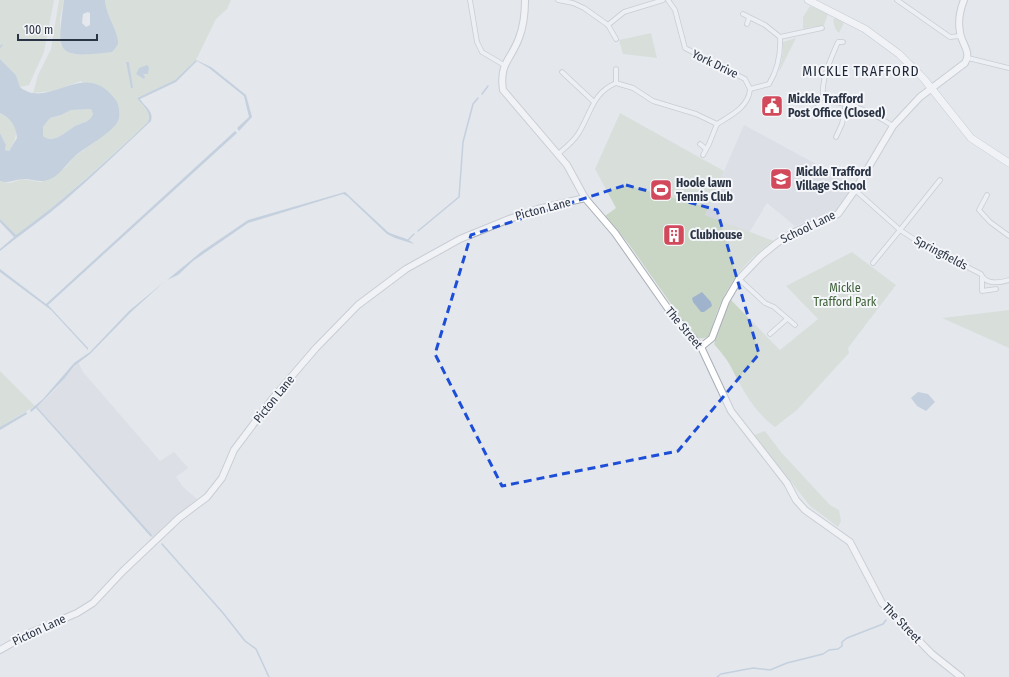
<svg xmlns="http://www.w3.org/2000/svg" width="1009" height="677" viewBox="0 0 1009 677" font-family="'Fira Sans Condensed',sans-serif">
	<rect width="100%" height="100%" fill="#e4e7ec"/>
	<g fill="#d2d6de">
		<polygon points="744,125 818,165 853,187 840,206 832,214 795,226 767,203 749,233 705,215"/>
		<polygon points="78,362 83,372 160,461 174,452 188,468 176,477 183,487 197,499 165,525 153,538 37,407 55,390"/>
	</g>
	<g fill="#c9d6c5" fill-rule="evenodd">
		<polygon points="0,0 54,0 44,52 29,85 20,87 16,75 0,59"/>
		<path d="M59 0H64L60 20 61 45 73 54 101 53 118 40 105 5V0H231L227 9 216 19 196 60 175 80 137 98 149 113 150 119 148 122C105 162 63 200 16 236L0 219V181L10 183 22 179 41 182 65 168 73 158 101 137 119 120 81 81 53 91 33 93 38 75 51 49ZM126 62H129L132 88Z"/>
		<polygon points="810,6 828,14 824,25 803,29 803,17"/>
		<path d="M836 18 844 23 839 33C834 29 834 25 833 19Z"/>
		<polygon points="651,33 657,58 623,54 619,40"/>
		<polygon points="796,38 779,72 783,52 783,42"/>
		<path d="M91 109 93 114C89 123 83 122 75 126 66 131 54 145 43 136V127L50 118 61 115 70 110Z"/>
		<path d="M0 113C19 121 20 135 9 151L5 150 6 145 0 133Z"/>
		<path d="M620 113 724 171 705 215 774 241C739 264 720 295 710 335 703 340 700 339 693 335L628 243 605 216 616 208 595 169Z"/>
		<path d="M852 252 896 285 848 348 849 353 797 410 775 427C754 412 742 389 731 367 727 359 720 351 714 344L722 320 731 300 780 350 818 319 786 286Z"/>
		<polygon points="1009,310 1009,348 942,318"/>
		<polygon points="0,371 35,406 0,427"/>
		<polygon points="765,431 781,452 830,505 839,510 841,521 838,527 810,506 754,435"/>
	</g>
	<g fill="#9fb4cc" fill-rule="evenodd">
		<path d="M64 0H105C105 13 120 35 118 44 117 46 114 50 112 52 54 59 57 53 64 0ZM88 12 90 13V25L86 27 82 23 83 14Z"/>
		<path d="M0 59 16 75 20 87C48 111 84 57 115 99 119 103 120 113 119 119 114 133 84 147 73 158 65 166 58 177 48 180 40 183 32 179 24 179 15 179 9 184 0 181V133L6 145 5 150 9 151 17 138C16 126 11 118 0 113ZM91 109 93 114C89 123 83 122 75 126 66 131 54 145 43 136V127L50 118 61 115 71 110Z"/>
		<path d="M196 60 211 67 246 95 252 117 239 131 237 128 249 117 244 96 209 68 197 61 176 82 140 99C145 107 154 111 151 121 122 148 93 176 63 202 43 219 21 234 0 251V249L14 237 0 222V219L16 235C63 201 106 162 148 122 153 113 142 105 137 98L175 80Z"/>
		<polygon points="126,62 129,62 133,88 131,88"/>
		<polygon points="147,65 149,67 148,74 143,74 145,77 144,79 136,74 139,68"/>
		<polygon points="235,131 237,133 48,305 88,348 88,350 51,310 0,272 0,269 46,304"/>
		<path d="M345 192 388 232C395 236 409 238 414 244L395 238 387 234 347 196 343 194 248 223 193 261 178 275 167 280 201 252 248 220Z"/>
		<polygon points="164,282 131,312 90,354 74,366 65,378 37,407 152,535 151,537 36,408 31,412 30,410 43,399 74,363 90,352 129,311"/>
		<polygon points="702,292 711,302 712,306 704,312 701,312 693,302 692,298"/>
		<polygon points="918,392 928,394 935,402 926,411 917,406 911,398"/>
		<polygon points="26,412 27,414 0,430 0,427"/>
	</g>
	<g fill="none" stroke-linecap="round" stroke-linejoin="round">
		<g stroke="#9fb4cc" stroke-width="1.5">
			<polyline points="0,47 2,45"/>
			<polyline points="482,94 488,86"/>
			<polyline points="418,231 459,197 463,142 473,104 478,98"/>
			<polyline points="408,240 414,234"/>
			<polyline points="162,544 223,613 245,641 256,649 269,677"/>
			<polyline points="717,677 721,674 753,668 770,670 787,663 823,654 829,650 838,649 842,646 842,642 847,638 883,624 886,620"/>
		</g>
		<g stroke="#a9aeb7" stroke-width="5.5">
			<g id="street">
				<polyline points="470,0 477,42 482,52 504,65"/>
				<polyline points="558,0 573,3 584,8 608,25 616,39"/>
				<polyline points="897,0 950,37 960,36"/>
				<path d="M743 14 765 25 780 37C781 55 778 69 769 84L750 89"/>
				<polyline points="747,24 749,18"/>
				<polyline points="608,25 624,12 663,0"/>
				<polyline points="780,37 822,28"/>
				<polyline points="968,58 1009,68"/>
				<polyline points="616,69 616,83"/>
				<polyline points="562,72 594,102"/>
				<path d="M826 101 823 98C821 78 831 59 838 42H843"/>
				<path d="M812 115V111L826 101C854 104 870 111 893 126"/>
				<polyline points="836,137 842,124 846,103"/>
				<polyline points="700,144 706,149"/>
				<path d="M558 154C565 148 573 142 578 134 591 114 592 93 616 83L633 88 653 101 696 114 717 124C730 116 749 107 750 89L745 79 685 48 675 10 668 0"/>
				<polyline points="703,155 709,144 717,124"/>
				<path d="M940 180 900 230 920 243 981 274C985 285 1000 283 1009 280"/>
				<polyline points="855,190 900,230 873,263"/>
				<polyline points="987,195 979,210 990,222 1009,236"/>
				<polyline points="982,277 982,291 996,289"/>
				<polyline points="739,279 765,303 774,307 795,325"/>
				<polyline points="770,334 787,319"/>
			</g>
		</g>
		<g stroke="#a9aeb7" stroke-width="8">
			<g id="secondary">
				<path d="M525 0C525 13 524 25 519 38 511 60 499 63 503 90L567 165 585 198 615 233 669 310 701 347 731 411 787 483 796 500 805 510 850 542 882 603 932 654 961 677"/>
				<path d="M701 347 712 338 726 301 739 279 761 256 777 243 794 232 838 214 855 190 893 126 920 97 965 63C972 52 961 43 960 32 958 22 960 10 964 0"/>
				<polyline points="0,650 30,633 77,613 93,603 123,571 179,518 207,497 222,478 234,450 273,398 316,348 358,305 406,269 460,239 509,219 538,209 585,198"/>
			</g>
		</g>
		<g stroke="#a3abb8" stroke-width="8">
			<polyline id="primary" points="808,0 865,29 899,54 924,79 971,138 1009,163"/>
		</g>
		<use href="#street" stroke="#f7f8fa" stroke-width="4"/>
		<use href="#secondary" stroke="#fff" stroke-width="6"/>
		<use href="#primary" stroke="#fff" stroke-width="7"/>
	</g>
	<path d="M0 0H1009V677H0ZM626 185 717 210 759 354 678 451 502 486 435 354 471 235Z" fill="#e4e7ec" fill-opacity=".55" fill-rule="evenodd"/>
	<path fill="none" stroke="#1d4ed8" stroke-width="3" stroke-dasharray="8 5" stroke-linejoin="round" d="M626 185 717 210 759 354 678 451 502 486 435 354 471 235Z"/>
	<defs>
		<g id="civic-square" transform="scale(1.15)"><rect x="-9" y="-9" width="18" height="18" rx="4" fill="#d1495b" stroke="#f4f6f9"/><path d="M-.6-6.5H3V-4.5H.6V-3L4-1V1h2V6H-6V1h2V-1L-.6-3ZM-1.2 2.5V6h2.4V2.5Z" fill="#fff"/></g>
		<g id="school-square" transform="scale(1.15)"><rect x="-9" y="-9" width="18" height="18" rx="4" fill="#d1495b" stroke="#f4f6f9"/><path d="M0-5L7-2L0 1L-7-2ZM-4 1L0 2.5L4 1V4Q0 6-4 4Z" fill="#fff"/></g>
		<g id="stadium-square" transform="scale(1.15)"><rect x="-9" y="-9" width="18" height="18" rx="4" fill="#d1495b" stroke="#f4f6f9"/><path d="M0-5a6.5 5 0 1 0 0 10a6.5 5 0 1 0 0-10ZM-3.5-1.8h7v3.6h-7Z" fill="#fff"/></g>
		<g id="building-square" transform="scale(1.15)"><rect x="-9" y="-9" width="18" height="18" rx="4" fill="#d1495b" stroke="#f4f6f9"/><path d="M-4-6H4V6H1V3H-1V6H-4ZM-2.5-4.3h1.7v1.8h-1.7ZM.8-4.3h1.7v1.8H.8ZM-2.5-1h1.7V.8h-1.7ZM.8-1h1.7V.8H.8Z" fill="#fff"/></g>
	</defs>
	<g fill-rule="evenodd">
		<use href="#civic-square" x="772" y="106"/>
		<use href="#school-square" x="781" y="179"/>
		<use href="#stadium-square" x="661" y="190"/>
		<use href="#building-square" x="674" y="235"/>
	</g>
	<g text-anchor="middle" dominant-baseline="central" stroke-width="4" stroke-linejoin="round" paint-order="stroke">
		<g font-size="12" fill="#2b3445" stroke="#f4f6f9">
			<text transform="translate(715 64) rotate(26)">York Drive</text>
			<text transform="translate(543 209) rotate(-15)">Picton Lane</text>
			<text transform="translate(808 227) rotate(-26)">School Lane</text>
			<text transform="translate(941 253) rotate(28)">Springfields</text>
			<text transform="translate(684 328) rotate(50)">The Street</text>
			<text transform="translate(274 399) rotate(-51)">Picton Lane</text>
			<text transform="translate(902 623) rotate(46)">The Street</text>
			<text transform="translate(39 630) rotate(-25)">Picton Lane</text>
		</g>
		<g font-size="12" font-weight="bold" fill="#2b3445" stroke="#f4f6f9" text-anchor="start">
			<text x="788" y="99">Mickle Trafford<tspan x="788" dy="14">Post Office (Closed)</tspan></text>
			<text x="796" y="172">Mickle Trafford<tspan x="796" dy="14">Village School</tspan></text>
			<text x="676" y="183">Hoole lawn<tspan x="676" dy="14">Tennis Club</tspan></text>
			<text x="690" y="235">Clubhouse</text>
		</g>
		<g font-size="12" fill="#3f6138" stroke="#f4f6f9">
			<text x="845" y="288">Mickle<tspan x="845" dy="14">Trafford Park</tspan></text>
		</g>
		<g font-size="14" letter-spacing="1" fill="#1d2536" stroke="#f4f6f9">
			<text x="861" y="71">MICKLE TRAFFORD</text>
		</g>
	</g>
	<path d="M18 34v6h79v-6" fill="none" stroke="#2b3445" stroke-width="2"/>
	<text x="24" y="34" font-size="12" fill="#2b3445" stroke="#f4f6f9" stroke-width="3" paint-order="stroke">100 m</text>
</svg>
